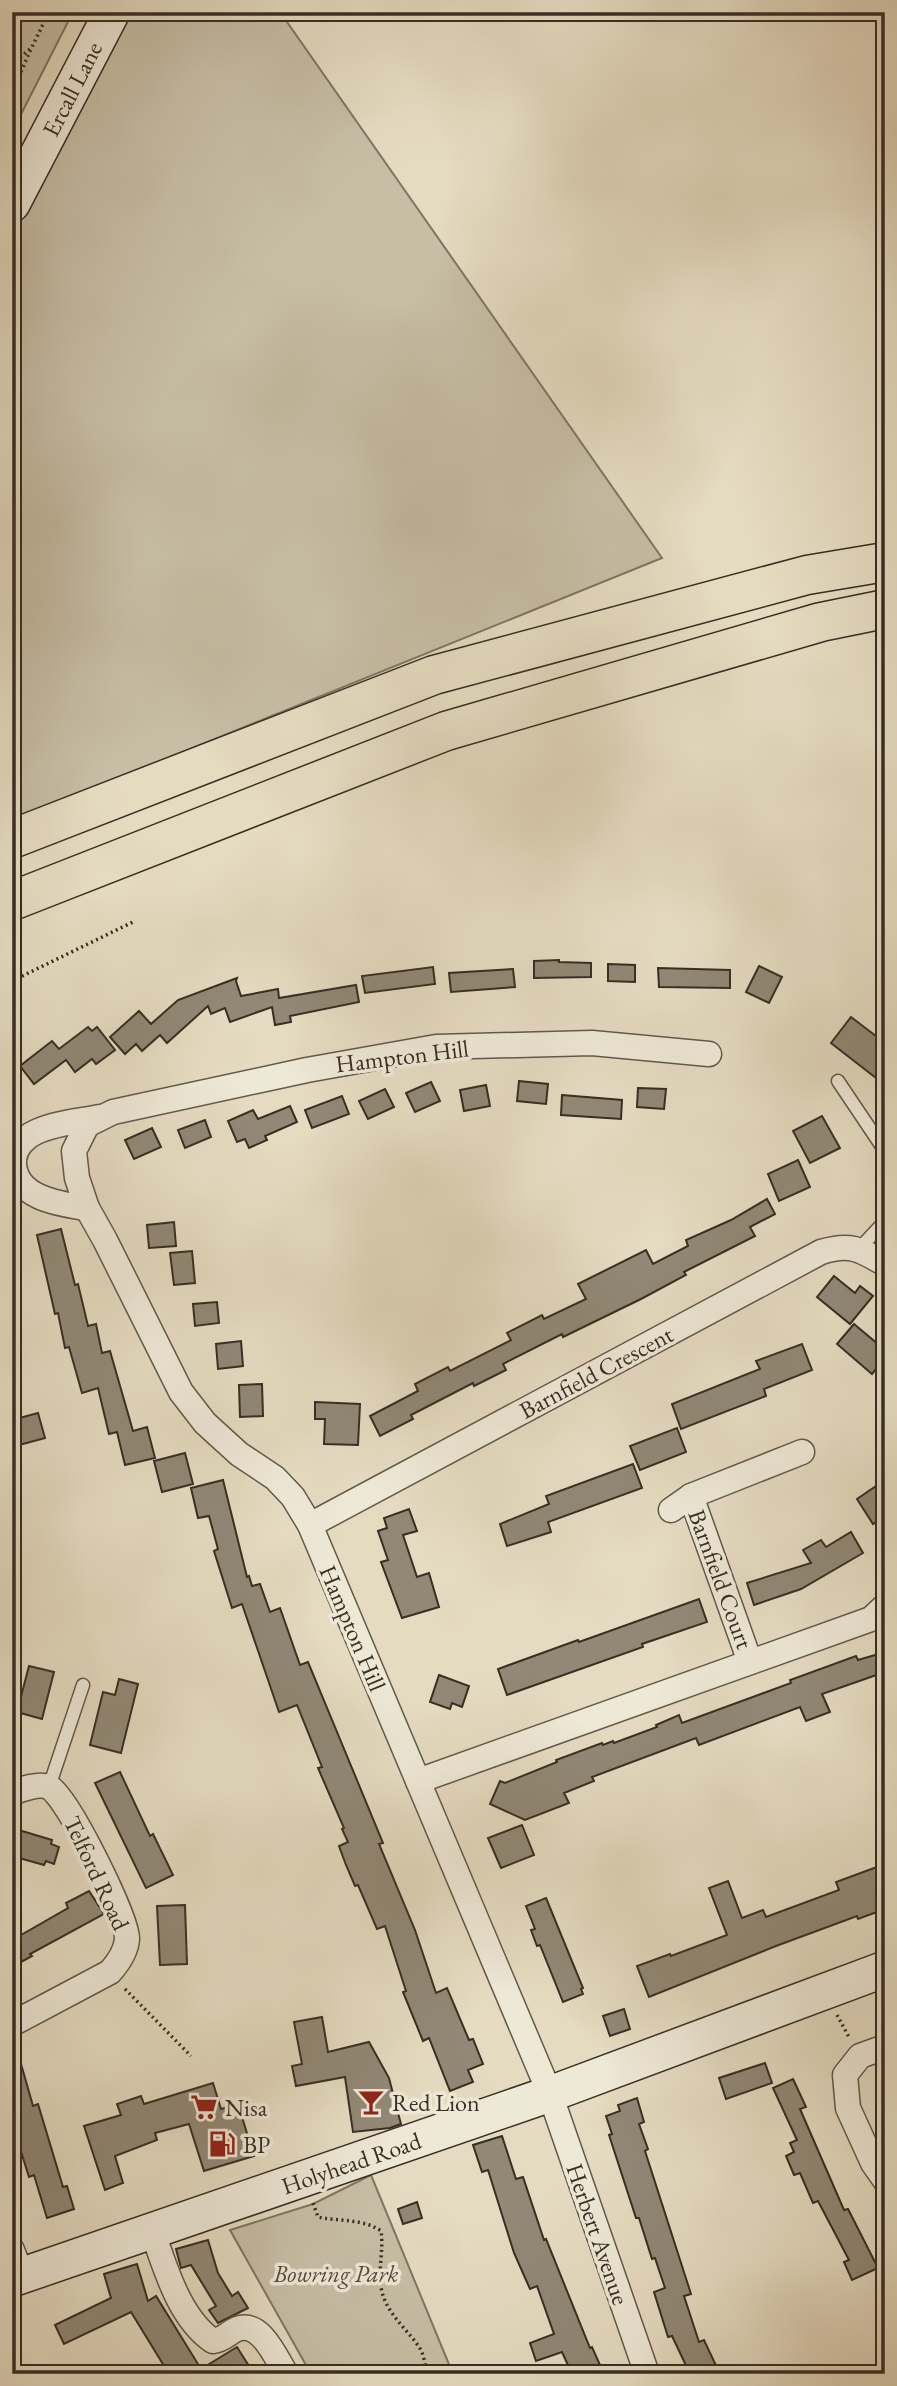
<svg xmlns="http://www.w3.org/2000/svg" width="897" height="2386" viewBox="0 0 897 2386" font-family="'EB Garamond',serif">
	<rect width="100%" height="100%" fill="#e5dbc1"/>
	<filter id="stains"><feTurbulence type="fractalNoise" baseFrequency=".00286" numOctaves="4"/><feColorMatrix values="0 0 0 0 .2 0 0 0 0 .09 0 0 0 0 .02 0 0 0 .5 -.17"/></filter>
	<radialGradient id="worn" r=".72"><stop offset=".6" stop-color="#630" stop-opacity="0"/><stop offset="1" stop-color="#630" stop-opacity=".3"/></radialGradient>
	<g fill="#c7bea6" stroke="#7f7665" stroke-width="2">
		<polygon points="12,12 73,12 12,132"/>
		<polygon points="117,12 280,12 662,558 12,821 12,229"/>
		<polygon points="371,2175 453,2374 311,2374 230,2230 313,2204"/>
	</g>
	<g fill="#918876" stroke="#372e24" stroke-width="2">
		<polygon points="559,960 559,962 591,963 591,977 534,978 534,961"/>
		<polygon points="608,964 635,965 635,982 608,981"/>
		<polygon points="759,966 782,977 769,1003 746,992"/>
		<polygon points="433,967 435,984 365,993 362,976"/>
		<polygon points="658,968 730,970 730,988 659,987"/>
		<polygon points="513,969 515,987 451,992 449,973"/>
		<polygon points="237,978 236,981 241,996 278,989 279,998 356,985 359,1002 290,1016 291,1022 275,1025 272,1007 230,1022 225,1008 211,1014 208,1006 167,1043 160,1035 142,1051 136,1044 125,1054 110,1037 139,1011 151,1024 178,1000"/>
		<polygon points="851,1017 885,1043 885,1085 831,1043"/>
		<polygon points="88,1027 92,1031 97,1027 115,1050 96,1064 92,1059 75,1072 66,1060 34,1084 20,1066 52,1041 59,1049"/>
		<polygon points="519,1081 548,1084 546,1104 517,1101"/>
		<polygon points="431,1082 440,1101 415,1112 406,1093"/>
		<polygon points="486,1085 490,1106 464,1111 460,1090"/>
		<polygon points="638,1088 666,1089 664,1109 637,1107"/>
		<polygon points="385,1089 394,1107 368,1119 359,1101"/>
		<polygon points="562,1095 622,1100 621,1119 561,1115"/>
		<polygon points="342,1096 349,1114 312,1128 305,1110"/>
		<polygon points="290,1106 297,1122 265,1136 267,1140 249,1148 245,1139 237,1142 228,1121 253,1110 258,1119"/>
		<polygon points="822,1116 840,1148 810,1163 793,1131"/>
		<polygon points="205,1120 211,1137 185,1148 178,1130"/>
		<polygon points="152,1128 161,1147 134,1159 125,1140"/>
		<polygon points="798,1160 810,1187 779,1201 768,1174"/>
		<polygon points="767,1199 775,1214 750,1227 755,1236 684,1272 686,1275 641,1299 563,1337 562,1334 503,1364 506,1370 474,1386 473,1383 411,1415 413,1419 380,1436 370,1416 418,1391 415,1384 448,1367 450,1371 511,1340 507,1333 542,1315 544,1319 586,1299 578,1284 646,1250 653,1264 688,1246 686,1240 731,1220"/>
		<polygon points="174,1222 176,1246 149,1248 147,1225"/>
		<polygon points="61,1229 75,1285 78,1284 88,1326 96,1324 102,1353 110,1351 133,1431 147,1427 155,1458 125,1465 117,1432 109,1434 98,1388 82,1393 69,1347 65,1348 58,1313 55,1314 37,1235"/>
		<polygon points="192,1251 195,1283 174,1285 170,1253"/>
		<polygon points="834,1276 855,1293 860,1286 873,1296 850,1324 817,1297"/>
		<polygon points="217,1302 219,1323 195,1326 193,1304"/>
		<polygon points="854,1324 885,1350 885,1358 872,1374 837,1344"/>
		<polygon points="241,1341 243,1366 218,1369 216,1344"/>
		<polygon points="802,1344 812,1370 764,1389 766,1396 681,1429 672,1404 760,1369 756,1361"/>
		<polygon points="262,1384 263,1416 240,1417 239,1385"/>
		<polygon points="315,1402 360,1404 358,1445 324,1444 325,1419 315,1419"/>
		<polygon points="38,1413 45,1438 12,1447 12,1420"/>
		<polygon points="677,1428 686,1452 640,1470 630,1446"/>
		<polygon points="185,1453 193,1484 162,1492 154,1461"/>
		<polygon points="633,1464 642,1488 548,1522 551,1532 507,1546 500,1524 549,1504 546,1496"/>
		<polygon points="223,1480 247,1577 249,1576 252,1586 260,1584 270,1612 280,1608 300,1665 308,1662 383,1843 379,1844 415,1930 436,1993 447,1988 469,2040 473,2039 483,2064 468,2070 473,2082 450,2091 429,2038 423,2041 403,1992 406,1991 385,1926 377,1929 358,1885 355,1886 346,1865 339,1846 348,1842 342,1829 344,1828 318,1768 322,1767 297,1705 279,1712 242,1604 232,1608 214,1551 218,1549 209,1516 198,1518 191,1488"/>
		<polygon points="885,1480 885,1516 873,1524 857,1499"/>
		<polygon points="409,1509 417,1531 403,1535 417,1577 429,1573 439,1607 402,1618 381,1562 388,1560 378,1531 387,1528 384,1518"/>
		<polygon points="851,1532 863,1553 801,1589 754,1605 747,1583 811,1563 803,1550 821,1540 826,1547"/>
		<polygon points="699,1599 707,1622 642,1644 643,1647 507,1695 498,1669 578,1640 579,1642"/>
		<polygon points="885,1652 885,1672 822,1694 830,1712 806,1721 800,1707 699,1745 696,1738 592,1777 594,1781 564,1793 569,1803 525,1820 490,1804 500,1781 505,1783 557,1762 556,1760 602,1743 603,1745 613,1741 614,1743 657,1727 656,1725 679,1715 682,1723 791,1683 790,1680 856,1656 858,1660"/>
		<polygon points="29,1666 54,1672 42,1719 17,1712"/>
		<polygon points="439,1675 469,1686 462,1707 452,1703 450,1709 430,1702"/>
		<polygon points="119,1679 138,1684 121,1753 90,1745 103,1692 115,1695"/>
		<polygon points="120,1772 150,1836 153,1834 173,1875 146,1888 95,1783"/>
		<polygon points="522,1825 534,1855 501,1868 488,1838"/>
		<polygon points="12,1828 52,1840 51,1844 59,1847 54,1864 46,1861 44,1865 12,1856"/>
		<polygon points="885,1864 885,1909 858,1919 857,1916 776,1946 649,1997 637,1966 670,1954 671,1956 727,1935 709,1888 728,1881 742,1918 763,1910 766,1917 839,1890 836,1882"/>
		<polygon points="89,1891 104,1914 30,1954 32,1956 12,1967 12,1919 21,1935 68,1908 66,1903"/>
		<polygon points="546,1898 583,1988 581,1989 583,1994 563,2002 540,1945 537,1946 531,1930 535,1929 526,1906"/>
		<polygon points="185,1905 187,1964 160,1965 157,1906"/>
		<polygon points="624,2009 630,2029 610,2036 603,2016"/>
		<polygon points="322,2017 328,2052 369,2042 389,2078 401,2124 390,2128 353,2132 345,2077 296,2086 292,2066 302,2064 294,2022"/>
		<polygon points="17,2050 33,2106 38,2104 63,2187 67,2186 74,2209 47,2218 34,2175 29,2177 12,2123 12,2051"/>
		<polygon points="765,2063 772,2083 726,2099 719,2078"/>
		<polygon points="793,2079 806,2107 800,2109 844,2210 848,2209 878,2268 852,2280 844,2262 849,2260 818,2201 813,2203 800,2173 794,2175 786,2156 794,2152 790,2143 797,2140 773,2088"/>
		<polygon points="213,2083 221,2109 238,2104 254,2156 204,2171 189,2124 155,2133 157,2140 115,2156 123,2183 105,2190 84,2126 121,2115 117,2104 141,2096 144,2104"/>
		<polygon points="637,2098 644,2122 639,2124 648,2149 645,2151 691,2294 684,2296 699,2342 704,2340 720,2374 690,2374 672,2336 668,2337 654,2292 665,2288 655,2258 652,2259 639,2218 636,2218 609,2135 612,2134 606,2116 620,2111 618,2105"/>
		<polygon points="502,2136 516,2179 523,2177 544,2240 546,2239 590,2348 592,2347 604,2374 572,2374 562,2352 536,2361 530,2343 554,2334 537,2286 530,2289 514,2253 488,2170 482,2172 473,2145"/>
		<polygon points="417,2202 422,2218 403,2224 398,2209"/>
		<polygon points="208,2240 218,2273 232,2296 238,2292 248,2308 218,2323 209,2310 216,2306 191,2265 181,2268 176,2249"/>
		<polygon points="137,2264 148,2301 156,2296 201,2369 237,2347 254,2374 169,2374 131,2312 64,2344 55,2325 111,2298 104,2274"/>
	</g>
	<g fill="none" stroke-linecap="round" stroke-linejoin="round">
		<g stroke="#62594b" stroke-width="15">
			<g id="lane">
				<polyline points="838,1081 885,1151"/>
				<polyline points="859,1249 885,1221"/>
				<polyline points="49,1787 83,1685"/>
			</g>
		</g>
		<g stroke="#62594b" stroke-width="27">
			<g id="street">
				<path d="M87 1208C58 1204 12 1197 14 1160 15 1147 25 1137 36 1132 55 1123 80 1121 100 1117"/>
				<polyline points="691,1496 750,1662"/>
				<polyline points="671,1510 691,1496 802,1452"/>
				<path d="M310 1525 821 1252C850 1243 860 1249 885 1264"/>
				<polyline points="418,1781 871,1619 885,1606"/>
				<path d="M12 1793C21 1789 39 1783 49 1787 66 1794 128 1919 127 1939 126 1952 118 1963 110 1972L12 2024"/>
				<polyline points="885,2047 860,2056 845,2075 848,2108 873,2163 885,2180"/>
				<path d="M152 2230C165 2267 179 2318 213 2341 223 2340 228 2333 237 2329 261 2320 276 2358 286 2374"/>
				<polyline points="12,2250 22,2276"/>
				<polyline points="647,2374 550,2094 310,1525 293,1497 275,1478 239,1454 205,1423 181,1392 105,1240 87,1208 77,1178 74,1151 87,1125 113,1112 307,1070 436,1047 592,1043 709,1054"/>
			</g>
		</g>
		<g stroke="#372e24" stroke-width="38">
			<g id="secondary">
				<polyline points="12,204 112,12"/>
				<polyline points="12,2279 550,2094 885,1969"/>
			</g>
		</g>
		<g stroke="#372e24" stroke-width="41">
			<g id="highway">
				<polyline points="12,839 434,675 807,575 885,562"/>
				<polyline points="12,901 446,731 821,622 885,609"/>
			</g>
		</g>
		<g stroke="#372e24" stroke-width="3.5" stroke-dasharray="2 3.5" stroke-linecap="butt">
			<polyline points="12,65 32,47 49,12"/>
			<polyline points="12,92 31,49"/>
			<polyline points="12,981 133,922"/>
			<polyline points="125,1989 191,2056"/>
			<polyline points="837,2015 850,2039"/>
			<path d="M313 2203 318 2217C340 2222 362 2218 381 2231 384 2251 377 2272 382 2292 388 2315 407 2329 419 2347 424 2354 425 2365 427 2374"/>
		</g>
		<use href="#lane" stroke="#eee8d7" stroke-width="12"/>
		<use href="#street" stroke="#eee8d7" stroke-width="24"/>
		<use href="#secondary" stroke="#eee8d7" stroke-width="35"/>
		<use href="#highway" stroke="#e5dbc1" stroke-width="38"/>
	</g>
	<defs>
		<g id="bar-bare" transform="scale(2.1)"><path d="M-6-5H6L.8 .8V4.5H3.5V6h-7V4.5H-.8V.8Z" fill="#8f2418" stroke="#eee8d7" stroke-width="2.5" paint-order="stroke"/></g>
		<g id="supermarket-bare" transform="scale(2.1)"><path d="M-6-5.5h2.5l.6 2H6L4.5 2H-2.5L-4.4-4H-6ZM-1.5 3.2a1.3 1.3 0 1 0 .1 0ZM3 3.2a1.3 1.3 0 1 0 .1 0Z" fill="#8f2418" stroke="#eee8d7" stroke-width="2.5" paint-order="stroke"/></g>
		<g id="fuel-bare" transform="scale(2.1)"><path d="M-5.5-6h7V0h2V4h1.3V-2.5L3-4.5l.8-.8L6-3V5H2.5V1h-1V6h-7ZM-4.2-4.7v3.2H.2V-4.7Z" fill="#8f2418" stroke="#eee8d7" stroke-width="2.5" paint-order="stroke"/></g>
	</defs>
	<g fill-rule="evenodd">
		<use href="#bar-bare" x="371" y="2102"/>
		<use href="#supermarket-bare" x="204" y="2107"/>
		<use href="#fuel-bare" x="222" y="2144"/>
	</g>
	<g text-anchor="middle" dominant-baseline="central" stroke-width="7" stroke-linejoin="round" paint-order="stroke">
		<g font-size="24" fill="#372e24" stroke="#eee8d7">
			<text transform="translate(72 89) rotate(-63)">Ercall Lane</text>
			<text transform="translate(402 1056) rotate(-7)">Hampton Hill</text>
			<text transform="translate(596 1372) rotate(-28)">Barnfield Crescent</text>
			<text transform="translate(721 1579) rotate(70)">Barnfield Court</text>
			<text transform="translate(353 1628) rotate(67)">Hampton Hill</text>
			<text transform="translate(97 1873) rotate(65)">Telford Road</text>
			<text transform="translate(351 2163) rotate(-19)">Holyhead Road</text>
			<text transform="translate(598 2234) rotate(71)">Herbert Avenue</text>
		</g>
		<g font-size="24" fill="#372e24" stroke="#eee8d7" text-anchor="start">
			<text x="392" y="2102">Red Lion</text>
			<text x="225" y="2107">Nisa</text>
			<text x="243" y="2144">BP</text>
		</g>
		<g font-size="24" font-style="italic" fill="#544b3e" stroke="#eee8d7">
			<text x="336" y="2273">Bowring Park</text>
		</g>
	</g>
	<rect width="897" height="2386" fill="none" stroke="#e5dbc1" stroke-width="42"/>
	<rect x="14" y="14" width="869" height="2358" fill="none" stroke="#372e24" stroke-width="3.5"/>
	<rect x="21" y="21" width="855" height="2344" fill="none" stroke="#372e24" stroke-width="2"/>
	<rect width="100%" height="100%" filter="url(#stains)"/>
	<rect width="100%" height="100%" fill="url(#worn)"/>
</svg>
